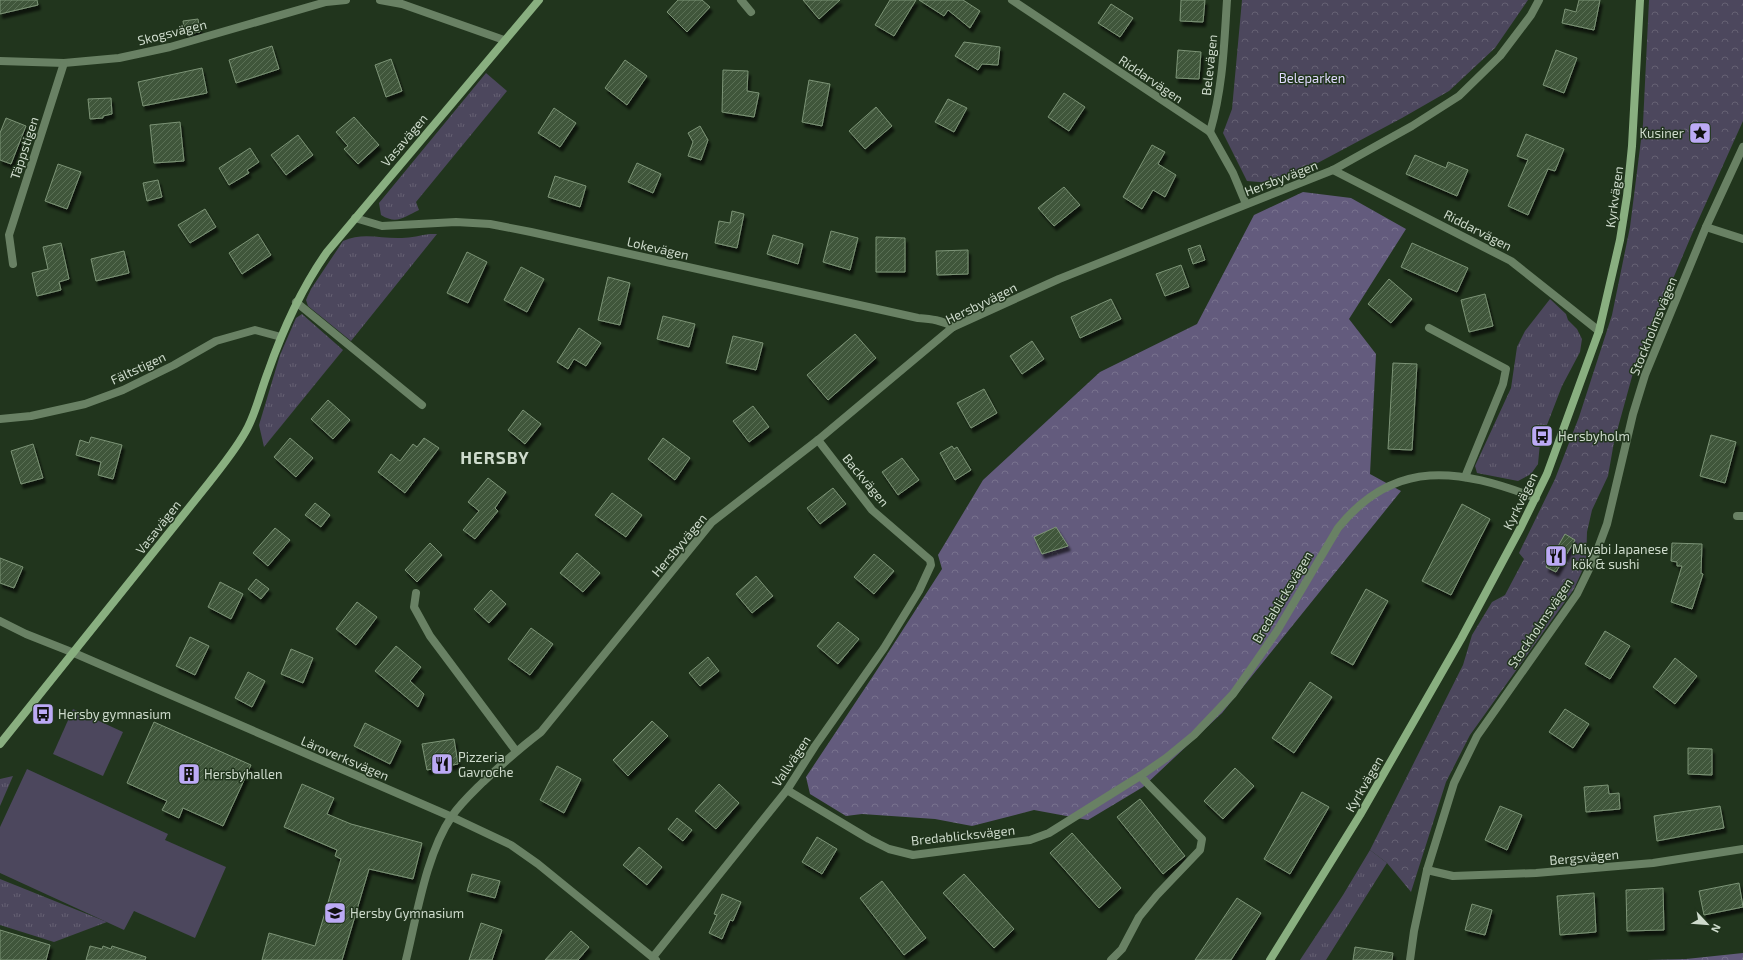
<svg xmlns="http://www.w3.org/2000/svg" width="1743" height="960" viewBox="0 0 1743 960" font-family="'Exo 2',sans-serif">
	<defs>
		<pattern id="grass-tufts" width="24" height="20" patternUnits="userSpaceOnUse"><rect width="24" height="20" fill="#4c475d"/><path d="M3 7l-1-3M5 7V3M7 7l1-3M15 17l-1-3M17 17v-4M19 17l1-3" fill="none" stroke="#656173"/></pattern>
		<pattern id="forest-crowns" width="20" height="18" patternUnits="userSpaceOnUse"><rect width="20" height="18" fill="#635b7d"/><path d="M2 6a3 3 0 1 1 6 0M12 15a3 3 0 1 1 6 0" fill="none" stroke="#78728e"/></pattern>
		<pattern id="park-crowns" width="20" height="18" patternUnits="userSpaceOnUse"><rect width="20" height="18" fill="#4c475d"/><path d="M2 6a3 3 0 1 1 6 0M12 15a3 3 0 1 1 6 0" fill="none" stroke="#656173"/></pattern>
		<pattern id="building-hatch" width="6" height="6" patternUnits="userSpaceOnUse"><rect width="6" height="6" fill="#3f573a"/><path d="M-1 1l2-2M0 6l6-6M5 7l2-2" fill="none" stroke="#5a6f55"/></pattern>
		<filter id="shadow"><feDropShadow dx="2.5" dy="4.5" stdDeviation="1" flood-color="#0009"/></filter>
	</defs>
	<rect width="100%" height="100%" fill="#21351d"/>
	<g fill="url(#grass-tufts)">
		<path d="M486 73 507 91 416 202 419 210C404 217 397 225 381 215L379 203Z"/>
		<path d="M430 234H437L351 341 308 306 306 300 311 289 343 241C363 232 381 239 402 238 411 238 421 235 430 234Z"/>
		<polygon points="1550,299 1566,314 1568,320 1577,329 1582,339 1580,352 1562,386 1540,443 1538,464 1531,474 1518,481 1477,473 1475,466 1511,388 1517,347 1525,331"/>
		<polygon points="302,314 343,350 264,447 259,425 280,355 296,318"/>
		<polygon points="13,776 0,806 0,779"/>
		<polygon points="1370,850 1387,863 1326,960 1300,960 1343,895"/>
		<polygon points="0,879 107,922 54,942 0,925"/>
	</g>
	<g fill="url(#forest-crowns)">
		<polygon points="1303,192 1351,198 1406,229 1349,319 1376,354 1370,474 1401,491 1222,713 1143,787 1088,820 1034,810 972,826 935,819 862,814 846,816 810,794 806,777 875,673 942,569 938,555 983,480 1100,372 1197,324 1254,215"/>
		<polygon points="1743,953 1743,960 1647,960 1686,959"/>
	</g>
	<g fill="url(#park-crowns)">
		<polygon points="1242,0 1528,0 1495,48 1449,91 1402,118 1312,166 1271,183 1247,181 1223,133 1232,109"/>
		<polygon points="1649,0 1743,0 1743,121 1692,234 1633,373 1614,442 1608,476 1592,510 1587,532 1586,562 1574,589 1470,735 1446,782 1411,892 1387,863 1370,850 1463,665 1472,635 1492,602 1505,595 1524,559 1519,553 1555,479 1579,417 1612,315 1630,227 1643,124"/>
	</g>
	<g fill="#4c475d">
		<polygon points="73,709 123,732 103,776 53,754"/>
		<polygon points="27,769 168,834 165,840 226,867 195,938 134,911 124,930 0,873 0,827"/>
	</g>
	<g fill="url(#building-hatch)" stroke="#7d9477" filter="url(#shadow)">
		<polygon points="0,0 37,0 38,5 0,14"/>
		<polygon points="678,0 702,0 710,7 687,32 667,12"/>
		<polygon points="803,0 840,0 819,19"/>
		<polygon points="890,0 916,0 894,36 875,25"/>
		<polygon points="919,0 963,0 980,11 970,28 948,10 944,16"/>
		<polygon points="1181,0 1205,0 1203,22 1180,21"/>
		<polygon points="1579,0 1600,0 1594,30 1562,23 1565,9 1576,12"/>
		<polygon points="1111,4 1133,18 1120,37 1098,23"/>
		<polygon points="198,19 200,32 185,34 183,21"/>
		<polygon points="964,42 1000,47 998,65 982,64 978,70 955,56"/>
		<polygon points="272,46 279,69 236,83 229,60"/>
		<polygon points="1178,50 1201,52 1199,79 1176,78"/>
		<polygon points="1556,50 1577,58 1564,93 1543,85"/>
		<polygon points="391,59 402,91 386,97 375,65"/>
		<polygon points="625,60 647,76 627,105 605,88"/>
		<polygon points="202,68 207,93 143,106 138,82"/>
		<polygon points="723,70 748,71 747,91 759,93 754,117 722,112"/>
		<polygon points="809,80 830,84 822,126 802,122"/>
		<polygon points="1064,93 1085,107 1069,131 1048,117"/>
		<polygon points="111,98 112,114 103,116 103,118 90,119 88,99"/>
		<polygon points="948,99 967,108 954,132 935,122"/>
		<polygon points="876,107 892,126 865,149 849,131"/>
		<polygon points="554,108 576,123 560,147 538,133"/>
		<polygon points="354,117 379,145 358,164 344,149 348,146 336,132"/>
		<polygon points="6,118 26,126 11,164 0,160 0,133"/>
		<polygon points="180,122 184,161 154,163 150,125"/>
		<polygon points="700,126 708,140 701,160 688,156 693,142 688,133"/>
		<polygon points="1526,134 1564,149 1555,171 1548,169 1528,215 1508,206 1528,160 1517,156"/>
		<polygon points="298,135 313,155 286,175 271,155"/>
		<polygon points="1152,145 1165,152 1158,164 1176,175 1165,197 1153,190 1142,209 1123,197"/>
		<polygon points="250,148 259,162 247,170 249,173 229,185 219,168"/>
		<polygon points="1415,155 1446,168 1448,162 1468,170 1457,196 1406,174"/>
		<polygon points="637,163 661,174 653,193 628,182"/>
		<polygon points="58,164 81,172 67,209 45,201"/>
		<polygon points="555,176 586,186 580,207 548,197"/>
		<polygon points="158,180 162,197 147,201 143,183"/>
		<polygon points="1064,187 1080,205 1054,226 1038,208"/>
		<polygon points="205,209 216,227 190,243 178,225"/>
		<polygon points="732,211 744,214 737,248 715,243 719,221 730,223"/>
		<polygon points="831,231 858,238 850,270 823,262"/>
		<polygon points="258,234 271,255 242,274 229,253"/>
		<polygon points="773,235 803,244 798,264 767,254"/>
		<polygon points="876,237 905,238 905,272 876,272"/>
		<polygon points="61,243 69,279 59,282 61,290 37,296 32,273 48,269 43,247"/>
		<polygon points="1412,243 1468,268 1457,292 1401,267"/>
		<polygon points="1200,245 1205,260 1193,264 1188,249"/>
		<polygon points="968,250 968,274 937,275 936,251"/>
		<polygon points="124,251 129,273 96,281 91,259"/>
		<polygon points="467,252 487,262 468,303 447,293"/>
		<polygon points="1181,265 1189,287 1165,296 1156,274"/>
		<polygon points="521,267 544,279 527,312 504,300"/>
		<polygon points="608,277 630,283 620,325 598,320"/>
		<polygon points="1389,279 1412,299 1391,323 1368,304"/>
		<polygon points="1485,294 1493,326 1469,332 1461,300"/>
		<polygon points="1111,299 1121,319 1080,338 1071,317"/>
		<polygon points="663,316 695,324 689,347 657,339"/>
		<polygon points="579,328 601,343 586,366 574,359 568,369 557,362"/>
		<polygon points="855,334 876,358 828,400 807,375"/>
		<polygon points="733,336 763,343 756,370 726,363"/>
		<polygon points="1032,341 1044,359 1022,374 1010,356"/>
		<polygon points="1393,363 1417,364 1412,450 1388,449"/>
		<polygon points="984,389 997,413 971,428 957,403"/>
		<polygon points="328,400 350,420 333,439 311,419"/>
		<polygon points="753,406 769,427 749,442 733,421"/>
		<polygon points="523,410 541,424 525,444 508,430"/>
		<polygon points="1711,435 1736,442 1725,483 1700,476"/>
		<polygon points="91,437 122,445 113,479 98,475 101,462 76,455 80,440 89,443"/>
		<polygon points="290,438 313,458 296,477 274,457"/>
		<polygon points="424,438 439,448 405,493 378,472 391,454 400,461 413,444 417,447"/>
		<polygon points="663,438 690,458 675,480 648,459"/>
		<polygon points="33,444 43,478 21,484 11,451"/>
		<polygon points="952,446 954,449 957,447 971,470 955,480 940,453"/>
		<polygon points="902,458 919,480 898,495 882,472"/>
		<polygon points="488,478 506,492 495,508 498,511 475,539 463,530 479,511 468,502"/>
		<polygon points="833,488 846,504 820,524 807,508"/>
		<polygon points="612,493 642,515 626,537 595,515"/>
		<polygon points="315,503 330,515 321,527 305,515"/>
		<polygon points="1462,504 1490,519 1451,595 1422,581"/>
		<polygon points="1056,527 1068,546 1042,554 1034,537"/>
		<polygon points="275,528 290,540 268,566 253,553"/>
		<polygon points="1565,534 1575,540 1556,572 1546,567"/>
		<polygon points="430,543 442,555 417,582 405,570"/>
		<polygon points="1672,543 1702,544 1701,573 1703,574 1692,609 1671,602 1682,566 1677,566 1677,562 1671,561"/>
		<polygon points="577,553 600,573 583,592 560,573"/>
		<polygon points="874,554 894,571 874,594 854,577"/>
		<polygon points="0,558 23,567 14,588 0,583"/>
		<polygon points="756,576 773,596 752,613 736,594"/>
		<polygon points="256,579 269,589 261,599 248,589"/>
		<polygon points="220,582 243,594 231,619 208,607"/>
		<polygon points="1366,589 1388,601 1353,665 1331,653"/>
		<polygon points="491,590 506,604 489,623 474,609"/>
		<polygon points="357,602 377,617 356,645 336,629"/>
		<polygon points="838,622 859,639 838,664 817,646"/>
		<polygon points="531,628 553,644 530,675 508,659"/>
		<polygon points="1605,631 1630,646 1610,679 1585,664"/>
		<polygon points="190,637 209,646 195,675 176,666"/>
		<polygon points="396,646 421,667 410,681 424,694 418,707 375,671"/>
		<polygon points="291,649 313,658 303,683 281,674"/>
		<polygon points="708,657 719,671 700,686 689,673"/>
		<polygon points="1675,658 1697,676 1675,704 1653,687"/>
		<polygon points="248,672 265,681 252,707 235,698"/>
		<polygon points="1310,682 1332,697 1294,753 1272,738"/>
		<polygon points="1565,709 1589,724 1573,748 1549,732"/>
		<polygon points="652,721 668,736 628,776 613,760"/>
		<polygon points="154,722 251,765 223,826 183,808 179,818 162,810 167,801 127,783"/>
		<polygon points="365,723 401,741 390,764 354,746"/>
		<polygon points="454,739 458,764 427,770 422,744"/>
		<polygon points="1688,748 1712,749 1712,775 1688,774"/>
		<polygon points="557,766 581,779 564,813 540,800"/>
		<polygon points="1235,768 1254,786 1223,819 1204,801"/>
		<polygon points="302,784 334,798 327,814 351,824 422,843 413,879 369,869 342,960 262,960 269,933 315,946 341,859 335,856 337,850 284,827"/>
		<polygon points="719,784 739,803 716,829 695,811"/>
		<polygon points="1608,785 1609,794 1619,793 1620,809 1586,812 1584,787"/>
		<polygon points="1302,792 1329,807 1290,874 1264,859"/>
		<polygon points="1140,799 1185,856 1163,874 1117,817"/>
		<polygon points="1500,806 1522,815 1507,850 1485,840"/>
		<polygon points="1720,806 1724,828 1657,841 1654,816"/>
		<polygon points="677,818 692,830 683,841 668,829"/>
		<polygon points="1072,833 1121,888 1099,908 1050,853"/>
		<polygon points="817,837 837,849 822,874 802,862"/>
		<polygon points="639,847 662,867 647,885 623,865"/>
		<polygon points="472,874 500,881 495,898 467,891"/>
		<polygon points="964,874 1014,929 994,948 943,893"/>
		<polygon points="882,881 926,938 904,955 860,898"/>
		<polygon points="1739,883 1743,907 1704,915 1699,891"/>
		<polygon points="1663,888 1664,930 1627,931 1626,890"/>
		<polygon points="1594,893 1596,932 1560,935 1557,896"/>
		<polygon points="722,894 741,902 733,921 730,920 722,939 709,933 717,915 714,914"/>
		<polygon points="1237,898 1261,913 1231,960 1195,960"/>
		<polygon points="1472,904 1492,910 1485,935 1465,930"/>
		<polygon points="481,923 502,930 492,960 469,960"/>
		<polygon points="0,930 50,945 46,960 0,960"/>
		<polygon points="571,931 589,947 578,960 545,960"/>
		<polygon points="90,946 102,949 103,946 111,949 112,946 146,957 145,960 86,960"/>
		<polygon points="1355,947 1393,953 1392,960 1353,960"/>
	</g>
	<g fill="none" stroke-linecap="round" stroke-linejoin="round">
		<g stroke="#698164" stroke-width="8">
			<polyline points="380,0 402,4 504,40"/>
			<polyline points="741,0 751,12"/>
			<polyline points="1012,0 1210,132 1233,173 1246,204"/>
			<polyline points="0,61 64,63 119,58 170,47 326,2 346,0"/>
			<path d="M1210 132C1223 87 1224 46 1227 0"/>
			<polyline points="1333,170 1511,261 1599,331"/>
			<path d="M355 218 382 226 456 222 490 224 531 232 918 318C931 319 942 320 953 327"/>
			<polyline points="1706,227 1743,239"/>
			<polyline points="13,264 9,235 64,63"/>
			<polyline points="296,302 422,405"/>
			<polyline points="1429,328 1506,369 1503,384 1465,477"/>
			<polyline points="0,419 31,416 85,404 123,390 174,365 216,341 255,330 281,337"/>
			<polyline points="1737,516 1743,516"/>
			<polyline points="416,593 414,607 430,636 516,751"/>
			<polyline points="0,621 26,634 74,653 452,817 511,845 538,864 656,960"/>
			<path d="M787 790 869 839 889 849 913 855 1030 840 1049 833 1140 776 1166 758 1194 735 1233 694 1250 670 1277 631 1338 528C1395 457 1460 469 1536 498"/>
			<polyline points="1427,870 1453,876 1536,873 1653,863 1743,849"/>
			<polyline points="653,957 787,790 815,746 884,648 919,591 931,565 930,560 872,510 818,440"/>
			<path d="M406 960C417 915 426 854 452 816 461 803 472 793 483 782 502 764 520 748 541 732L712 522 818 440 953 327 1059 279 1333 170 1412 126 1459 96 1500 56 1531 15 1539 0"/>
			<polyline points="1111,960 1122,949 1139,917 1157,895 1200,850 1202,839 1140,776"/>
			<polyline points="1410,960 1414,931 1427,870 1454,783 1477,736 1577,594 1594,559 1607,524 1633,414 1645,375 1706,227 1743,147"/>
		</g>
		<g stroke="#89af80" stroke-width="8">
			<path d="M0 744 208 484C222 466 238 447 248 427 257 409 261 390 268 372 283 329 301 289 327 252L539 0"/>
			<polyline points="1270,960 1360,815 1461,639 1521,527 1547,474 1599,331 1620,240 1627,196 1632,146 1640,0"/>
		</g>
	</g>
	<defs>
		<g id="sight-square" transform="scale(1.15)"><rect x="-9" y="-9" width="18" height="18" rx="4" fill="#bcaaf5" stroke="#21351d"/><path d="M0-6L1.8-2.2L6-1.7L2.9 1.2L3.7 5.4L0 3.3L-3.7 5.4L-2.9 1.2L-6-1.7L-1.8-2.2Z" fill="#111"/></g>
		<g id="bus-square" transform="scale(1.15)"><rect x="-9" y="-9" width="18" height="18" rx="4" fill="#bcaaf5" stroke="#21351d"/><path d="M-5-6H5V4H4V6H2V4H-2V6H-4V4H-5ZM-3.5-4V0h7V-4ZM-3.5 1.2v1.5H-2V1.2ZM2 1.2v1.5H3.5V1.2Z" fill="#111"/></g>
		<g id="restaurant-square" transform="scale(1.15)"><rect x="-9" y="-9" width="18" height="18" rx="4" fill="#bcaaf5" stroke="#21351d"/><path d="M-5-6h1v4h1v-4h1v4h1v-4h1v5L-1.5 .5V6h-2V.5L-5-1ZM5-6V6H3V1.5H1.5Q1.5-4 5-6Z" fill="#111"/></g>
		<g id="building-square" transform="scale(1.15)"><rect x="-9" y="-9" width="18" height="18" rx="4" fill="#bcaaf5" stroke="#21351d"/><path d="M-4-6H4V6H1V3H-1V6H-4ZM-2.5-4.3h1.7v1.8h-1.7ZM.8-4.3h1.7v1.8H.8ZM-2.5-1h1.7V.8h-1.7ZM.8-1h1.7V.8H.8Z" fill="#111"/></g>
		<g id="school-square" transform="scale(1.15)"><rect x="-9" y="-9" width="18" height="18" rx="4" fill="#bcaaf5" stroke="#21351d"/><path d="M0-5L7-2L0 1L-7-2ZM-4 1L0 2.5L4 1V4Q0 6-4 4Z" fill="#111"/></g>
	</defs>
	<g fill-rule="evenodd">
		<use href="#sight-square" x="1700" y="133"/>
		<use href="#bus-square" x="1542" y="436"/>
		<use href="#restaurant-square" x="1556" y="556"/>
		<use href="#bus-square" x="43" y="714"/>
		<use href="#restaurant-square" x="442" y="764"/>
		<use href="#building-square" x="189" y="774"/>
		<use href="#school-square" x="335" y="913"/>
	</g>
	<g text-anchor="middle" dominant-baseline="central" stroke-width="3" stroke-linejoin="round" paint-order="stroke">
		<g font-size="13" fill="#cedbcc" stroke="#21351d">
			<text transform="translate(172 32) rotate(-14)">Skogsvägen</text>
			<text transform="translate(1209 65) rotate(-84)">Belevägen</text>
			<text transform="translate(1151 79) rotate(34)">Riddarvägen</text>
			<text transform="translate(404 140) rotate(-50)">Vasavägen</text>
			<text transform="translate(24 148) rotate(-72)">Täppstigen</text>
			<text transform="translate(1281 178) rotate(-21)">Hersbyvägen</text>
			<text transform="translate(1614 197) rotate(-82)">Kyrkvägen</text>
			<text transform="translate(1478 230) rotate(27)">Riddarvägen</text>
			<text transform="translate(658 248) rotate(13)">Lokevägen</text>
			<text transform="translate(981 303) rotate(-26)">Hersbyvägen</text>
			<text transform="translate(1653 326) rotate(-68)">Stockholmsvägen</text>
			<text transform="translate(138 368) rotate(-25)">Fältstigen</text>
			<text transform="translate(866 480) rotate(50)">Backvägen</text>
			<text transform="translate(1520 501) rotate(-64)">Kyrkvägen</text>
			<text transform="translate(158 527) rotate(-52)">Vasavägen</text>
			<text transform="translate(679 545) rotate(-50)">Hersbyvägen</text>
			<text transform="translate(1282 597) rotate(-59)">Bredablicksvägen</text>
			<text transform="translate(1540 623) rotate(-56)">Stockholmsvägen</text>
			<text transform="translate(345 758) rotate(23)">Läroverksvägen</text>
			<text transform="translate(791 761) rotate(-56)">Vallvägen</text>
			<text transform="translate(1364 784) rotate(-60)">Kyrkvägen</text>
			<text transform="translate(963 835) rotate(-6)">Bredablicksvägen</text>
			<text transform="translate(1584 857) rotate(-5)">Bergsvägen</text>
		</g>
		<g font-size="13" fill="#e0d9fe" stroke="#21351d">
			<text x="1312" y="78">Beleparken</text>
		</g>
		<g font-size="13" fill="#cedbcc" stroke="#21351d" text-anchor="start">
			<text x="1684" y="133" text-anchor="end">Kusiner</text>
			<text x="1558" y="436">Hersbyholm</text>
			<text x="1572" y="549">Miyabi Japanese<tspan x="1572" dy="15">kök &amp; sushi</tspan></text>
			<text x="58" y="714">Hersby gymnasium</text>
			<text x="458" y="757">Pizzeria<tspan x="458" dy="15">Gavroche</tspan></text>
			<text x="204" y="774">Hersbyhallen</text>
			<text x="350" y="913">Hersby Gymnasium</text>
		</g>
		<g font-size="17" font-weight="bold" letter-spacing="1" fill="#cedbcc" stroke="#21351d">
			<text x="495" y="457">HERSBY</text>
		</g>
	</g>
	<g transform="translate(1707 924) rotate(116)" stroke="#21351d" stroke-width="3" paint-order="stroke">
	<path d="M0-3L7 15L0 10L-7 15Z" fill="#cedbcc"/>
	<text y="-6" font-size="11" font-weight="bold" text-anchor="middle" fill="#cedbcc">N</text>
	</g>
</svg>
